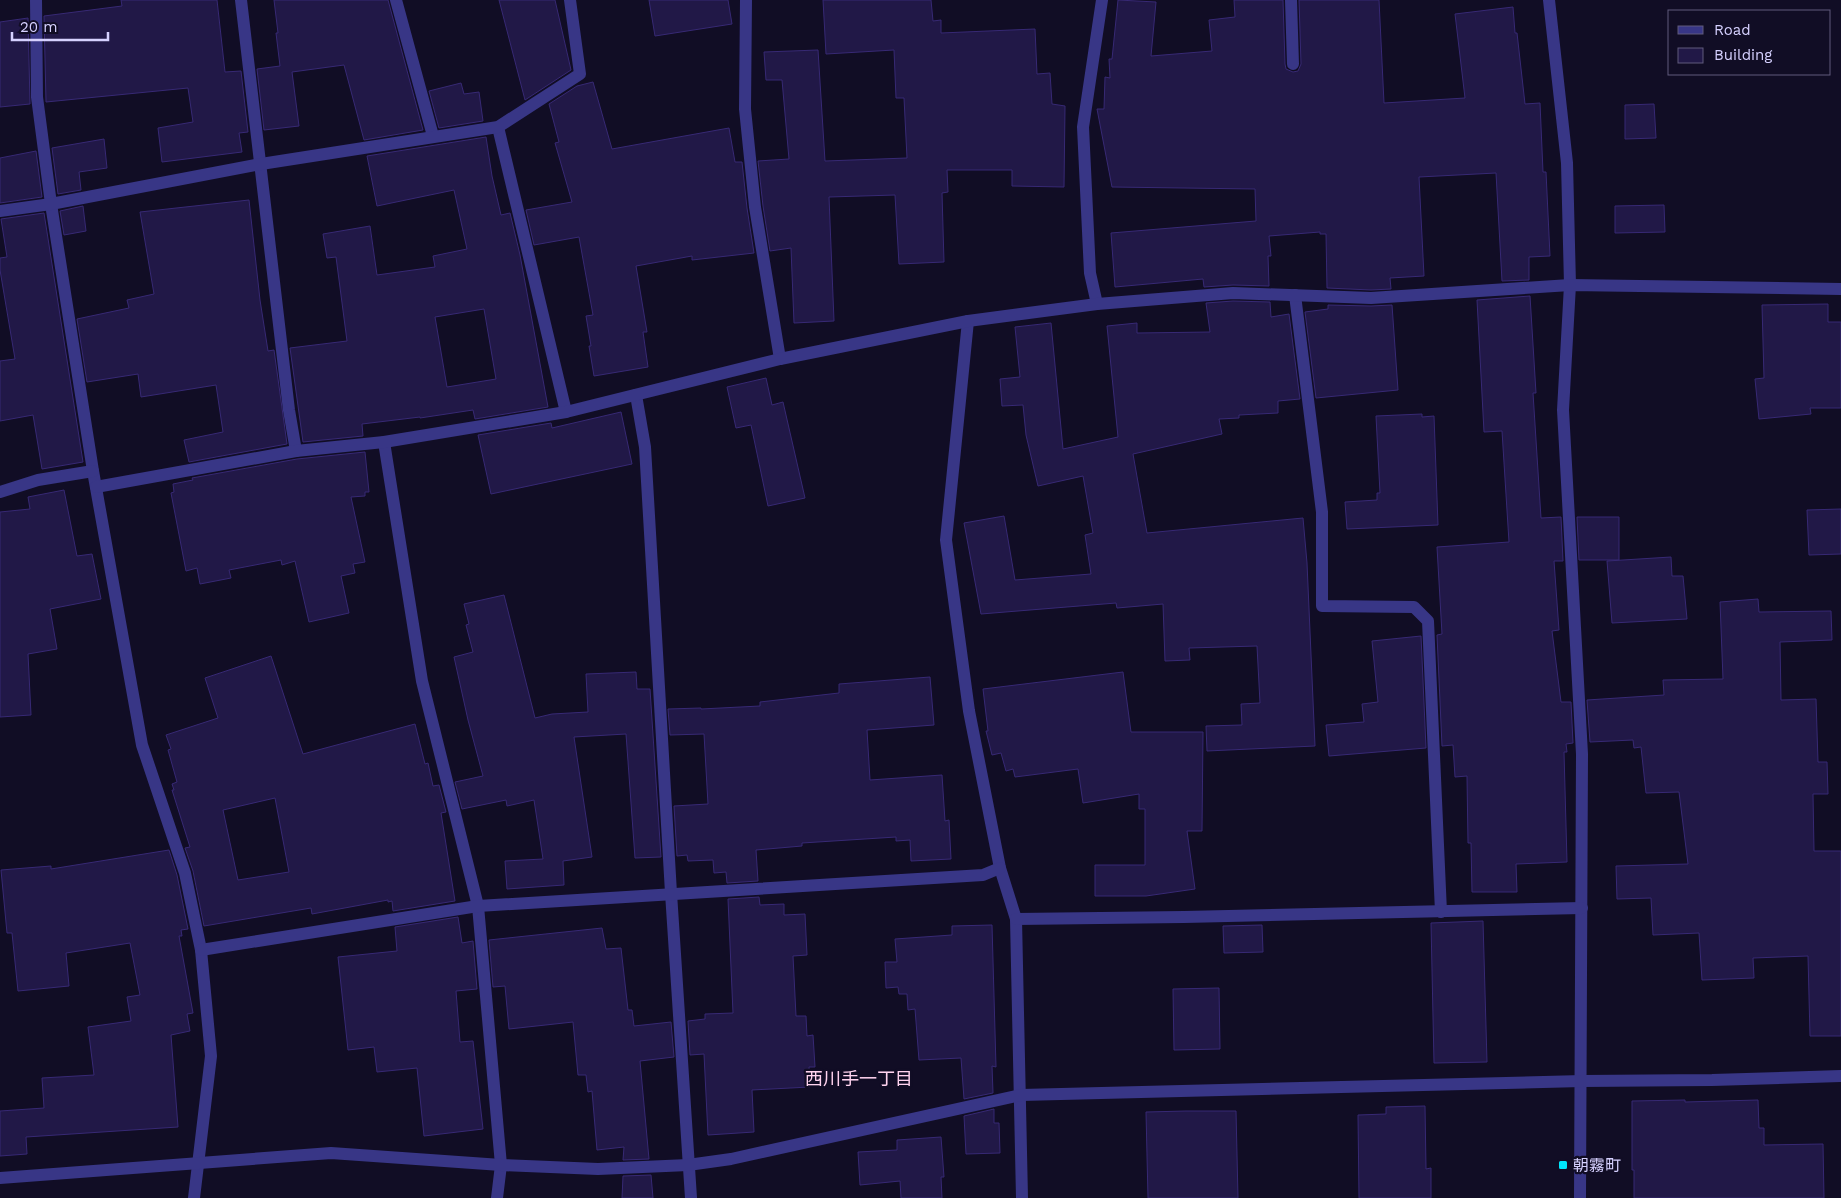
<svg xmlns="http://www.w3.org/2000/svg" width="1841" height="1198" viewBox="0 0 1841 1198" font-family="'Work Sans','Noto Sans JP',sans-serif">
	<rect width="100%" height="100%" fill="#110d25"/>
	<g fill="#211847" stroke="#372974" fill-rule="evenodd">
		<polygon points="121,0 217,0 225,72 241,71 248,132 239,133 242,152 162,162 158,128 193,122 188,88 46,102 44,16 122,6"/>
		<polygon points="274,0 388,0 423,130 364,140 344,65 292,72 299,126 264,130 257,69 280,66 276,33 278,33"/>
		<polygon points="499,0 555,0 571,70 525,100"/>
		<polygon points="649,0 728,0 732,24 655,36"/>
		<polygon points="823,0 931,0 933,21 941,20 941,33 1035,29 1037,74 1050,73 1052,104 1065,106 1064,187 1012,186 1012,170 947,170 948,192 942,193 944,262 899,264 895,195 829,197 834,321 794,323 791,248 770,251 763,206 758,161 789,159 782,80 766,80 764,52 818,50 825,161 907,158 904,98 896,98 894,50 826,54"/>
		<polygon points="1118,0 1156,2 1151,56 1212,51 1209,20 1235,17 1234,0 1283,0 1285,64 1286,69 1293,72 1298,71 1301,64 1299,0 1379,0 1384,103 1465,98 1455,14 1513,7 1515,33 1517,33 1525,104 1540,103 1543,172 1546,172 1550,256 1529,257 1529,280 1502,281 1496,173 1419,177 1424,276 1390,278 1391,289 1371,290 1327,288 1326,234 1320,234 1320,232 1269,236 1271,256 1268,256 1269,286 1233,285 1204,287 1203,279 1115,287 1111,233 1256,221 1255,189 1112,187 1097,109 1104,109 1105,77 1110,78 1109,59 1112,59"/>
		<polygon points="28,18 30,104 0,107 0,22"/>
		<polygon points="593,82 612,149 729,128 735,162 742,162 747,208 754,253 692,260 692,256 636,266 647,332 643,332 648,367 594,376 589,346 591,346 586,316 593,315 579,237 534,245 526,210 572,202 555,143 559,142 549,104 577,86"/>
		<polygon points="461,83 464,94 479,92 483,121 439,128 429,91"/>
		<polygon points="1654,104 1656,138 1625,139 1625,105"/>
		<path d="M486 137 492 176 501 215 510 213 520 255 548 407 475 419 473 410 420 418V417L362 424 363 436 303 442 290 348 347 341 336 257 327 258 323 234 370 226 377 275 435 267 433 256 467 249 454 190 377 206 367 156ZM484 309 496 379 447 387 435 317Z"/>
		<polygon points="104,139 107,168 79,172 81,190 58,194 52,148"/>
		<polygon points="36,151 42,197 0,203 0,158"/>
		<polygon points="249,200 260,300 268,351 274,350 287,444 189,462 184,440 223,432 216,385 141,397 138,374 87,382 77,319 129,308 127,300 154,294 140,212"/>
		<polygon points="1664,205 1665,232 1615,233 1615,206"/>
		<polygon points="83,206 86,231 64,235 60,211"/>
		<polygon points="44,213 83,462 42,469 33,415 0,421 0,361 15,359 0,270 0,258 7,257 1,219"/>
		<polygon points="1530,296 1536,393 1533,393 1541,518 1561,517 1563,561 1554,561 1559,630 1552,631 1561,702 1571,702 1573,743 1566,744 1567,752 1564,752 1567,862 1516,864 1517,892 1472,892 1471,843 1468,843 1467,776 1455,777 1453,745 1442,746 1437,635 1442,634 1437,547 1509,542 1502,431 1484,432 1477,300"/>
		<polygon points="1233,301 1270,302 1271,317 1289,314 1300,399 1278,401 1278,413 1239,415 1239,418 1219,419 1222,434 1133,454 1147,533 1303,518 1307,563 1315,746 1207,751 1206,726 1242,725 1241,704 1260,703 1257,646 1189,648 1190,660 1165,661 1163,604 1117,608 1116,603 981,614 964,523 1004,516 1015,580 1091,574 1085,535 1093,533 1083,476 1038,486 1026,435 1023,405 1002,406 1000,379 1020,377 1015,327 1051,323 1063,449 1118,437 1107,326 1137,323 1137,333 1210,332 1206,303"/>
		<polygon points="1828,304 1828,322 1841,322 1841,408 1810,408 1811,414 1759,419 1755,379 1764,378 1762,305"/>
		<polygon points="1328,305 1371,306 1392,305 1398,390 1316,398 1305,312 1328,309"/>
		<polygon points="766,378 772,405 783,402 805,498 768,506 751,425 736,428 727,387"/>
		<polygon points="621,412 632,464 491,494 478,435 551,423 552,428"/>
		<polygon points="1422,414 1422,417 1434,416 1438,525 1347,529 1345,502 1377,500 1377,493 1380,493 1376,416"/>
		<polygon points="365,452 369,492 365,492 365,496 351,497 365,562 353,564 355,573 341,576 349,613 309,622 295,561 282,565 281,560 229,570 231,578 200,584 197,568 186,571 171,493 174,492 173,484 193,480 192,478 297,459"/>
		<polygon points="64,490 77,556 92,554 101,599 50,609 57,649 28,654 31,715 0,717 0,512 30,509 28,497"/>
		<polygon points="1841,509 1841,554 1809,555 1807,510"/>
		<polygon points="1577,517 1619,517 1619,560 1579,560"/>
		<polygon points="1671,557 1672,576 1683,576 1687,619 1612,623 1607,561"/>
		<polygon points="504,595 535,718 552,714 588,712 586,674 636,672 637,689 650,689 661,857 635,858 626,734 574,737 592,857 563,861 564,885 507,889 505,861 543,859 534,800 507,806 506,800 462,809 455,782 483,776 468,720 454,657 473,652 466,625 469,624 464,604"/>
		<polygon points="1758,599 1759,612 1831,611 1832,640 1780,642 1781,700 1816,699 1818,762 1827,762 1828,794 1813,794 1814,851 1841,851 1841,1036 1810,1036 1808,956 1753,958 1754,978 1702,980 1699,933 1653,935 1651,898 1617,899 1616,866 1688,864 1679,792 1646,793 1641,747 1634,748 1633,740 1590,742 1587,700 1664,695 1663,680 1723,679 1720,602"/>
		<polygon points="1421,636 1426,748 1329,756 1326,725 1364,722 1362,704 1378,702 1372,641"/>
		<path d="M271 656 303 754 415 724 425 764 428 763 433 786 439 785 446 812 441 813 455 901 393 911 392 901 388 902V900L312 914 311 908 204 926 193 871 185 848 190 847 172 790H174L172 784 177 782 168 750 171 749 166 735 218 718 205 678ZM275 798 289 872 238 880 223 810Z"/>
		<polygon points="1123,672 1131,732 1203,732 1202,831 1187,831 1195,889 1146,896 1095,896 1095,865 1145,865 1145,809 1139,809 1139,794 1083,803 1078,769 1015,777 1013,769 1006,771 1001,753 992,755 986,731 988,731 983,689"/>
		<polygon points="930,677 934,725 867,730 870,780 942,775 945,821 949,820 951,859 911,861 910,840 896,841 896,837 802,843 802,846 756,850 758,881 727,883 726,872 714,873 713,860 688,861 687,855 677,856 674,806 708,804 704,734 670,735 668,709 701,708 701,709 760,706 760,702 839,693 839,684"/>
		<polygon points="169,850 177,875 188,929 181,930 182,936 179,936 193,1013 187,1014 190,1031 171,1035 178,1127 26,1137 27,1154 0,1156 0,1111 44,1108 42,1078 94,1075 88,1027 131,1021 127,997 140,995 130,943 66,953 69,986 18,991 12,933 7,933 1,870 51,866 51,869"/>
		<polygon points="759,897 760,905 784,904 784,915 805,914 807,955 793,956 796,1016 806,1016 807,1036 813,1035 815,1067 809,1067 810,1087 752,1090 754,1132 708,1135 704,1054 690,1055 688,1021 705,1019 705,1014 733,1013 728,899"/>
		<polygon points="458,917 462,943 473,941 477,989 456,991 460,1042 473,1041 483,1129 424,1136 417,1068 377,1072 374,1047 348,1050 338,957 397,951 395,927"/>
		<polygon points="1483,921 1487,1062 1434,1063 1431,923"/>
		<polygon points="992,925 996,1067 992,1066 993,1093 964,1099 961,1058 919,1060 915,1009 908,1010 907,994 899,994 898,987 886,988 885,962 897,962 895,939 952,935 952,926"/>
		<polygon points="1262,925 1263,952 1224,953 1223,926"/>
		<polygon points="602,928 606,949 621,948 628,1010 632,1010 634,1026 671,1022 674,1057 640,1061 649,1159 623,1160 624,1147 597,1150 592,1091 588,1092 586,1075 578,1075 573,1022 509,1029 505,986 493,987 489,940"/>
		<polygon points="1219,988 1220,1049 1174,1050 1173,989"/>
		<polygon points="1685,1100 1685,1102 1758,1100 1759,1128 1764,1128 1764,1145 1823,1144 1824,1198 1634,1198 1634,1170 1632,1170 1632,1101"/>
		<polygon points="1425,1106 1426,1169 1431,1168 1431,1198 1359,1198 1358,1115 1386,1114 1386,1107"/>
		<polygon points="994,1109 994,1123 999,1123 1000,1153 966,1154 964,1116"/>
		<polygon points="1186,1111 1236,1111 1238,1198 1148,1198 1146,1112"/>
		<polygon points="941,1137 944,1177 941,1177 942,1198 901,1198 900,1181 860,1185 858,1152 897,1150 897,1140"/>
		<polygon points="651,1175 653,1198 622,1198 623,1176"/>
	</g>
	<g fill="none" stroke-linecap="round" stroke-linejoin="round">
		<g stroke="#383686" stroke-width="12">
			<polyline points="36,0 37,97 51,204 93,471 142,745 185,873 201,950 211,1056 194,1198"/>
			<polyline points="241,0 289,410 296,451"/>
			<polyline points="396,0 433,136"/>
			<polyline points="746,0 745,109 755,207 780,359"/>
			<polyline points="1291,0 1293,64"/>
			<polyline points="1549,0 1567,163 1570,285 1563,410 1582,754 1580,1198"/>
			<polyline points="498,127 566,412"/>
			<polyline points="0,211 51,204 261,164 498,127 580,74 570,0"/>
			<polyline points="1295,295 1322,512 1322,606 1414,607 1428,621 1441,912"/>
			<polyline points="1097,304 1090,273 1083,127 1102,0"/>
			<polyline points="968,321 946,540 969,711 1000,868 1016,919 1022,1198"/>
			<polyline points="636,395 645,447 671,893 691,1198"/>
			<polyline points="384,442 422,681 478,906 501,1165 497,1198"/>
			<polyline points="96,487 296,451 384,442 566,412 780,359 968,321 1097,304 1233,293 1371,298 1570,285 1841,289"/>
			<polyline points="0,492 38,480 93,471"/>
			<polyline points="1016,919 1184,917 1582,908"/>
			<polyline points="201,950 478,906 983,875 1000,868"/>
			<polyline points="0,1178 331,1153 501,1165 598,1169 688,1165 731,1159 1021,1095 1582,1081 1712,1080 1841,1076"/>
		</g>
	</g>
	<rect fill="#00e5fc" stroke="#110d25" stroke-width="2" x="1558" y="1160" width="10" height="10" rx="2.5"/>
	<g text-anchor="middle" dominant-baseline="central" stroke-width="4.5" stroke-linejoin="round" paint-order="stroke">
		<g font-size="16" fill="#d6d1ff" stroke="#110d25" text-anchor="start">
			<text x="1573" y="1165">朝霧町</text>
		</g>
		<g font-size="18" fill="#ffd3ef" stroke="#110d25">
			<text x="859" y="1078">西川手一丁目</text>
		</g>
	</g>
	<rect x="1668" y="10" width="162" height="65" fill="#110d25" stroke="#605b7c"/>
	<rect x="1678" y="26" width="25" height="8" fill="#383686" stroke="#605b7c"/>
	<text x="1714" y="35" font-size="15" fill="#d6d1ff">Road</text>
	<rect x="1678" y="48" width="25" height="15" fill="#211847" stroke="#605b7c"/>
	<text x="1714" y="60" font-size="15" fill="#d6d1ff">Building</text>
	<path d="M12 32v8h96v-8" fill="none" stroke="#d6d1ff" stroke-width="2.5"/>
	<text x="20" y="32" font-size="15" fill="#d6d1ff" stroke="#110d25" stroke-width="4" paint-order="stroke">20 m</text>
</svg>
